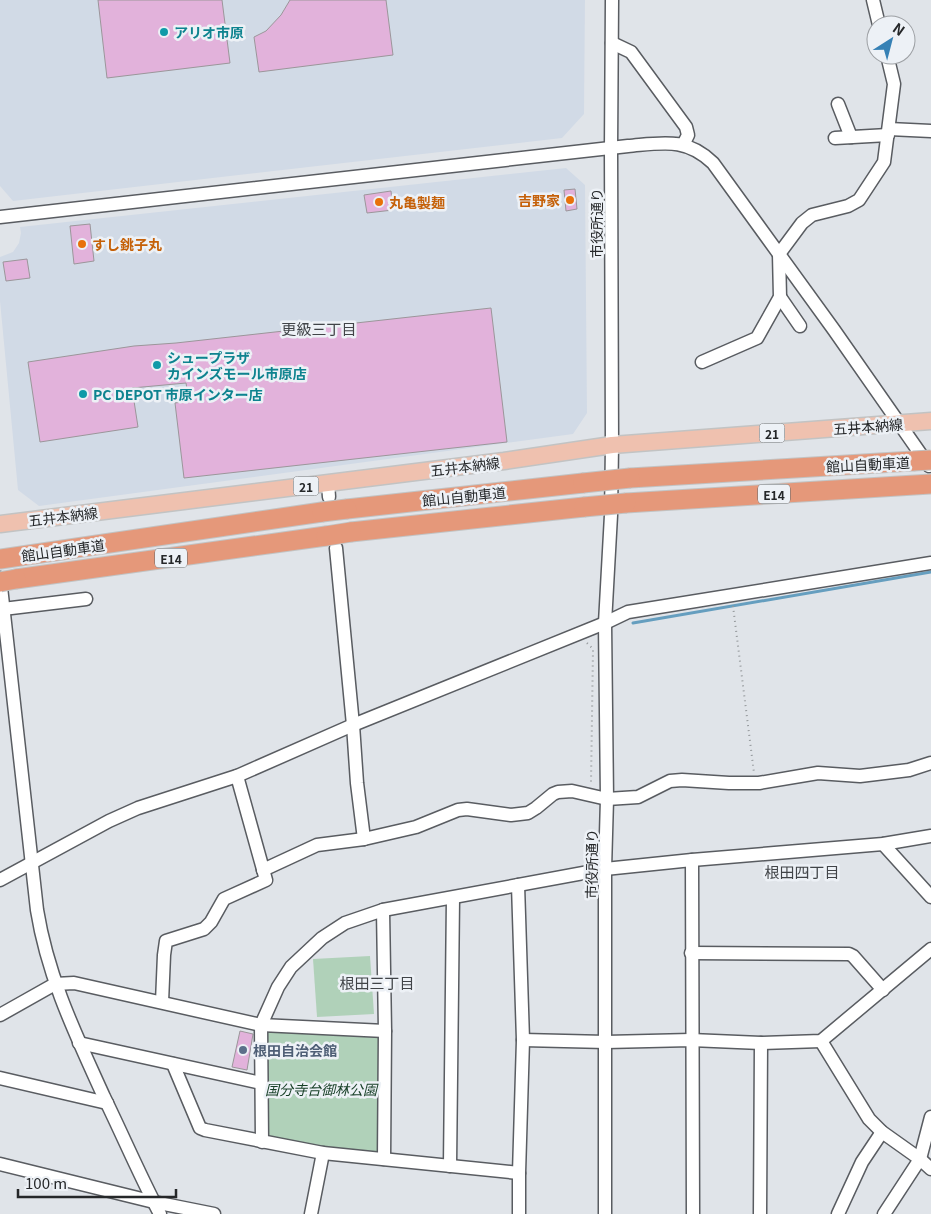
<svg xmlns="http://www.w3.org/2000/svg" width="931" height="1214" viewBox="0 0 931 1214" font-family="Georgia,'Noto Sans JP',serif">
	<rect width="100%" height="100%" fill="#e0e4e9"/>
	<g fill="#d1dae6">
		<polygon points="0,0 585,0 584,114 562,138 13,201 0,186"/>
		<polygon points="566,168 585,185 587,413 573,434 39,506 18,490 0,301 0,257 13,252 19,243 21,233 20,227"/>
	</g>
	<g fill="#b0d1b9">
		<polygon points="370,956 374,1014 317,1017 313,959"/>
		<polygon points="268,1029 376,1035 379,1040 379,1150 376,1154 323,1148 268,1137 264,1033"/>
	</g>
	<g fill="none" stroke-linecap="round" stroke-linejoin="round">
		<polyline stroke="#659ebf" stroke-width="3" points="633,623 931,572"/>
	</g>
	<g fill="#e2b2db" stroke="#9b969a">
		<polygon points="98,0 222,0 230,63 107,78"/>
		<polygon points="290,0 386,0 393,55 259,72 254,37 266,31 281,15"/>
		<polygon points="575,189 577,209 566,211 564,190"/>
		<polygon points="391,191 393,210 367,213 364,195"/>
		<polygon points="90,224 94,261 74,264 70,226"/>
		<polygon points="27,259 30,278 6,281 3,262"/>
		<polygon points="491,308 507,442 184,478 175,403 189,401 186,383 132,388 138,427 40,442 28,362 134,346 176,343"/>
		<polygon points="240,1031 253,1034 247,1070 232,1067"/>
	</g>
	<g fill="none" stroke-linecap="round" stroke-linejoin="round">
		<g stroke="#595c61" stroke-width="15">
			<g id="minor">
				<polyline points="873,0 879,25"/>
				<polyline points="612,43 631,52 686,127 688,135 683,145"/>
				<polyline points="838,104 851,137"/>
				<polyline points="889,129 931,131"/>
				<polyline points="835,138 888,135"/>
				<path d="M0 217 628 146C663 143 686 137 713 163L834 330 929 466"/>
				<polyline points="780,297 800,326"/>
				<polyline points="702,362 757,338 780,297 779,254 802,223 812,215 848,206 859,200 884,162 894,84 887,55"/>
				<polyline points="328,483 329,497"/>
				<polyline points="336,548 353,725 357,783 364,839"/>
				<path d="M0 578 37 910C48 978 76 1035 104 1097 123 1136 140 1176 160 1214"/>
				<polyline points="3,609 86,599"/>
				<polyline points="883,844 931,897"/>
				<polyline points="692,860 693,1214"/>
				<polyline points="263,870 317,845 364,839 416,827 458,810 467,809 511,815 528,813 536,808 553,794 558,792 572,791 607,799 638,797 670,781 682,780 729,783 759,783 818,773 860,776 909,770 931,763"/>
				<polyline points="0,880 109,821 138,808 237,776 353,725 605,623 628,612 931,563"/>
				<polyline points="518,885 523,1040 519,1173 519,1214"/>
				<polyline points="383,910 385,1031 384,1159"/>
				<polyline points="691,953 849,954 853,956 883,990"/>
				<polyline points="162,1002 164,955 166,941 204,929 211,922 224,899 266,880 237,776"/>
				<polyline points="0,1015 55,984 74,983 261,1025 385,1031"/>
				<polyline points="523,1040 606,1042 691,1040 761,1043 821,1041 931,949"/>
				<polyline points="821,1041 869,1119 882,1132 920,1159 931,1169"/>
				<polyline points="79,1043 261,1083"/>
				<polyline points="173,1064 200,1128 205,1130 323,1153 519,1173"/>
				<polyline points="0,1078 107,1103"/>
				<polyline points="262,1142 261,1025 278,987 291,967 322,938 345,923 383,910 605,869 692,860 883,844 931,836"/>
				<polyline points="0,1164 154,1202 214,1214"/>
				<polyline points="450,1166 453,898"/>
				<polyline points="311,1214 323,1153"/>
				<polyline points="605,1214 605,869 607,799 605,623 611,515 612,445 611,149 612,0"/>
				<polyline points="760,1214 761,1043"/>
				<polyline points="838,1214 862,1162 882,1132"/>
				<polyline points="884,1214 920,1159 931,1117"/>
			</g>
		</g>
		<g stroke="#c2c3c3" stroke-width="19">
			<polyline id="major" points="0,524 504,461 612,445 931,421"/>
		</g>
		<g stroke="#c2c3c3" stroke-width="21">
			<g id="highway">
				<polyline points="630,478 913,461"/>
				<polyline points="626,503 931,484"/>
				<polyline points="347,509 583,483"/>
				<polyline points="351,532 584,507"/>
				<polyline points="0,559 322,512"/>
				<polyline points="16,579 326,536"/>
			</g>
		</g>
		<g stroke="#93979a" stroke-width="2" stroke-dasharray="1 4" stroke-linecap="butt">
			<polyline points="733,606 754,773"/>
			<polyline points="587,643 593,649 591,783"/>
		</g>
		<use href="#minor" stroke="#fff" stroke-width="12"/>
		<use href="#major" stroke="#efc1af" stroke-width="16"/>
		<use href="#highway" stroke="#e5987a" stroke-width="19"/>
		<g stroke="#c2c3c3" stroke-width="21" stroke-linecap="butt">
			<g id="highway-bridge">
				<polyline points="913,461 931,460"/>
				<polyline points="583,483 630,478"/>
				<polyline points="584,507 626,503"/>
				<polyline points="322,512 347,509"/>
				<polyline points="326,536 351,532"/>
				<polyline points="0,582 16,579"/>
			</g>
		</g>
		<use href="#highway-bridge" stroke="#e5987a" stroke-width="19"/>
	</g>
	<g fill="#0f9aa8" stroke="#edf1f6" stroke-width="2">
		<circle cx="164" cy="32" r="5"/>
		<circle cx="157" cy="365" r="5"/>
		<circle cx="83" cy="394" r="5"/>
	</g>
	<g fill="#e8710a" stroke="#edf1f6" stroke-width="2">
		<circle cx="570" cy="200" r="5"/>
		<circle cx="379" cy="202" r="5"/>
		<circle cx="82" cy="244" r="5"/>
	</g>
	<circle fill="#5c6f8a" stroke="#edf1f6" stroke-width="2" cx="243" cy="1050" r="5"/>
	<g text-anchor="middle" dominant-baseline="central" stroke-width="5" stroke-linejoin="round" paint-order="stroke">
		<g fill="#edf1f6" stroke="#616466" stroke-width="1">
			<rect x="759.5" y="423.5" width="25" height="19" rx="4"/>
			<rect x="293.5" y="476.5" width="25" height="19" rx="4"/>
			<rect x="758" y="484.5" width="32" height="19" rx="4"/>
			<rect x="155" y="548.5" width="32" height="19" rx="4"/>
		</g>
		<g font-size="12" font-weight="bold" fill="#252729">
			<text x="772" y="433">21</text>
			<text x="306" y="486">21</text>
			<text x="774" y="494">E14</text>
			<text x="171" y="558">E14</text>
		</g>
		<g font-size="14" font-weight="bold" fill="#0d838f" stroke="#edf1f6" text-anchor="start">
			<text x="174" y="32">アリオ市原</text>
			<text x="167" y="357">シュープラザ<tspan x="167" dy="16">カインズモール市原店</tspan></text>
			<text x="93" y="394">PC DEPOT 市原インター店</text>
		</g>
		<g font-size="14" font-weight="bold" fill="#c56008" stroke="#edf1f6" text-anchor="start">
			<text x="560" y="200" text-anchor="end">吉野家</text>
			<text x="389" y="202">丸亀製麺</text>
			<text x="92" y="244">すし銚子丸</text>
		</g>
		<g font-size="14" fill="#252729" stroke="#edf1f6">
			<text transform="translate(596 223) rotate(-90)">市役所通り</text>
			<text transform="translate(868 426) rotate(-4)">五井本納線</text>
			<text transform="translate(868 464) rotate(-3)">館山自動車道</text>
			<text transform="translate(465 466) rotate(-7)">五井本納線</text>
			<text transform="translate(464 496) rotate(-6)">館山自動車道</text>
			<text transform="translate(63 516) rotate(-7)">五井本納線</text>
			<text transform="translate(63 550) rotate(-8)">館山自動車道</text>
			<text transform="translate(591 864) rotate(-89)">市役所通り</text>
		</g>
		<g font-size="14" font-weight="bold" fill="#4e5e75" stroke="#edf1f6" text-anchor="start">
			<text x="253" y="1050">根田自治会館</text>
		</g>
		<g font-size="14" font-style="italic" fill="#153e25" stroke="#edf1f6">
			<text x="321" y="1089">国分寺台御林公園</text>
		</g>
		<g font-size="15" fill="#414448" stroke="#edf1f6">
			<text x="319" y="328">更級三丁目</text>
			<text x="802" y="871">根田四丁目</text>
			<text x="377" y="982">根田三丁目</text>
		</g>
	</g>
	<g transform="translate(891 40) rotate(36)"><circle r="24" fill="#edf1f6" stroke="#9da0a4"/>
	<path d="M0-4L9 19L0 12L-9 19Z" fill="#3681b5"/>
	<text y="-8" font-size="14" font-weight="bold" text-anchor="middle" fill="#252729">N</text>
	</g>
	<path d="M18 1189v8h158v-8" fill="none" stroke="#252729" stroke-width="2.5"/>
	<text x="25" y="1189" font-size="15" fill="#252729" stroke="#edf1f6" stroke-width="4" paint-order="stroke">100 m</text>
</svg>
